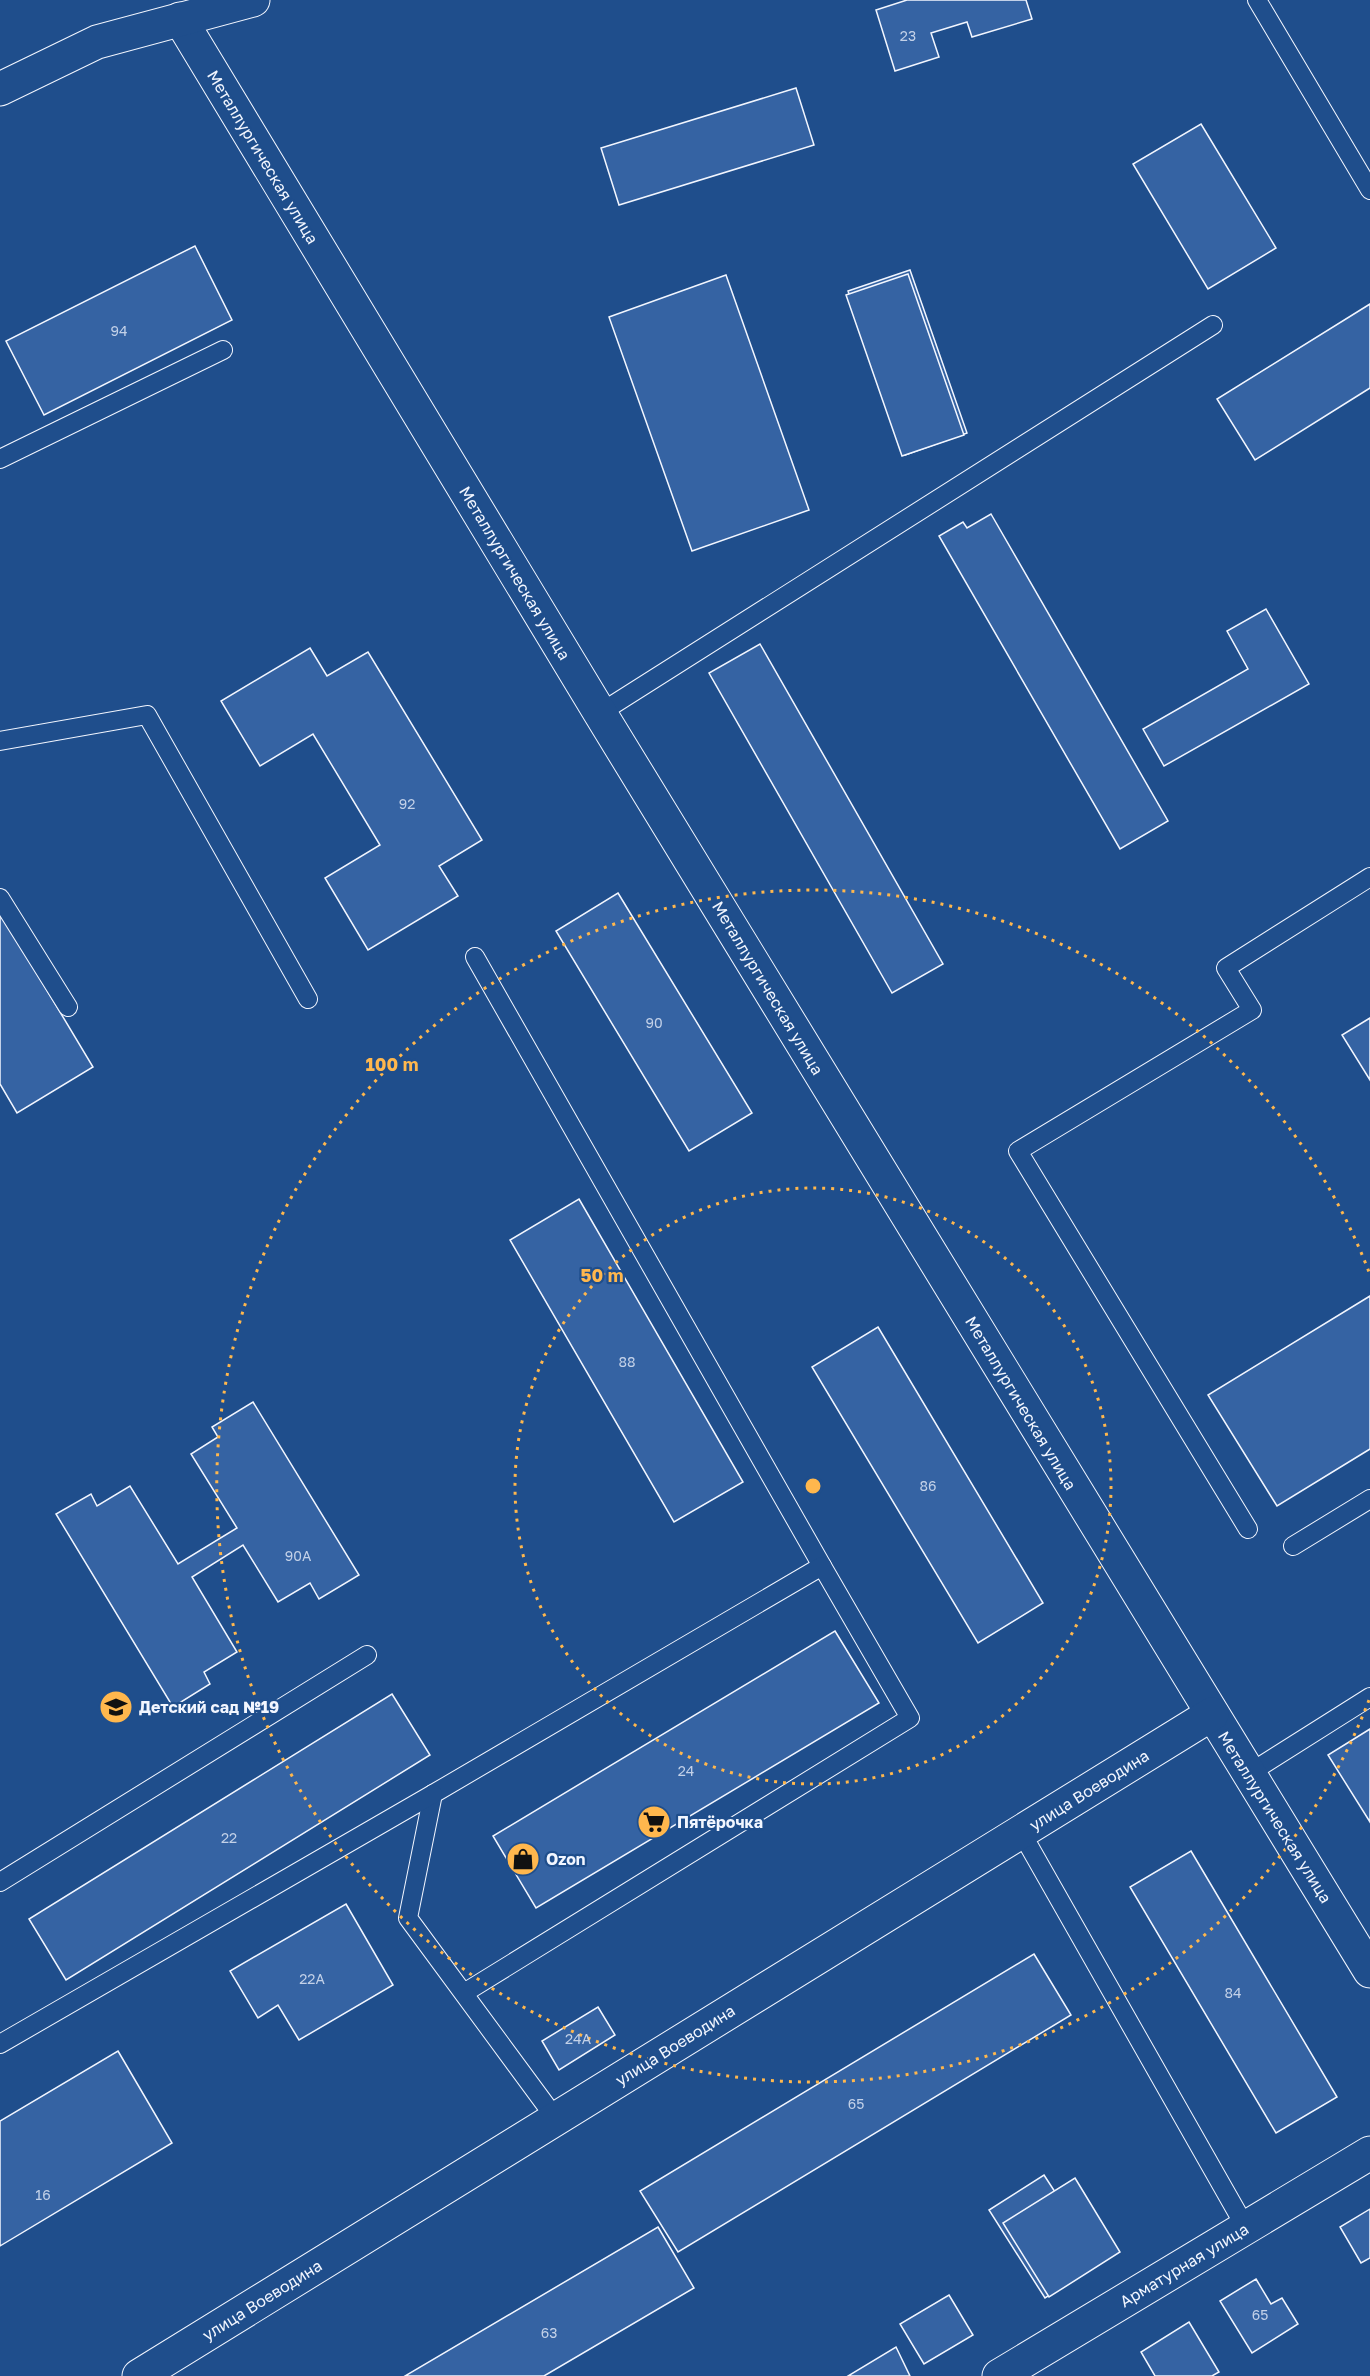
<svg xmlns="http://www.w3.org/2000/svg" width="1370" height="2376" viewBox="0 0 1370 2376" font-family="'Golos Text',sans-serif">
	<rect width="100%" height="100%" fill="#1f4e8c"/>
	<g fill="#3563a3" stroke="#f2f6ff" stroke-width="1.5">
		<polygon points="907,0 1026,0 1032,19 972,37 967,22 931,33 939,57 895,71 876,10"/>
		<polygon points="796,88 814,145 619,205 601,148"/>
		<polygon points="1201,124 1276,248 1208,289 1133,164"/>
		<polygon points="195,246 232,320 44,415 6,341"/>
		<polygon points="910,270 967,433 905,455 848,291"/>
		<polygon points="908,274 964,435 902,456 846,295"/>
		<polygon points="726,275 809,510 692,551 609,317"/>
		<polygon points="1370,304 1370,388 1255,460 1217,399"/>
		<polygon points="991,514 1168,821 1120,849 939,536 963,522 967,528"/>
		<polygon points="1266,609 1309,684 1164,766 1143,729 1248,669 1227,631"/>
		<polygon points="760,644 943,964 892,993 709,673"/>
		<polygon points="310,648 327,676 368,652 482,840 439,866 458,896 368,950 325,878 380,845 313,734 260,766 221,701"/>
		<polygon points="618,893 752,1113 689,1151 556,931"/>
		<polygon points="0,912 93,1067 17,1113 0,1084"/>
		<polygon points="1370,1018 1370,1080 1342,1035"/>
		<polygon points="579,1199 743,1482 674,1522 510,1240"/>
		<polygon points="1370,1296 1370,1449 1277,1506 1208,1395"/>
		<polygon points="878,1327 1043,1603 978,1643 812,1367"/>
		<polygon points="253,1402 359,1575 319,1599 310,1583 278,1602 243,1545 192,1577 237,1652 204,1672 210,1684 173,1707 56,1514 91,1494 97,1506 130,1486 178,1564 237,1528 191,1454 218,1437 212,1427"/>
		<polygon points="835,1631 879,1703 536,1908 493,1836"/>
		<polygon points="392,1694 430,1755 66,1980 29,1919"/>
		<polygon points="1370,1729 1370,1822 1328,1755"/>
		<polygon points="1191,1851 1337,2097 1276,2133 1130,1887"/>
		<polygon points="346,1904 393,1985 299,2040 278,2005 258,2018 230,1971"/>
		<polygon points="1034,1954 1071,2015 678,2252 640,2191"/>
		<polygon points="598,2007 615,2035 559,2070 542,2041"/>
		<polygon points="118,2051 172,2143 0,2246 0,2121"/>
		<polygon points="1044,2175 1055,2192 1072,2182 1117,2252 1045,2298 989,2210"/>
		<polygon points="1075,2178 1120,2252 1049,2297 1003,2223"/>
		<polygon points="1370,2209 1370,2258 1361,2263 1340,2227"/>
		<polygon points="658,2227 694,2288 544,2376 405,2376"/>
		<polygon points="1256,2279 1271,2304 1282,2298 1298,2324 1252,2353 1220,2301"/>
		<polygon points="949,2295 973,2335 924,2364 900,2324"/>
		<polygon points="1189,2322 1219,2372 1212,2376 1155,2376 1141,2352"/>
		<polygon points="896,2347 910,2376 848,2376"/>
	</g>
	<g fill="none" stroke-linecap="round" stroke-linejoin="round">
		<g stroke="#f2f6ff" stroke-width="20">
			<g id="service">
				<polyline points="1257,0 1370,190"/>
				<polyline points="0,459 223,350"/>
				<polyline points="600,713 1213,325"/>
				<polyline points="0,741 147,715 308,999"/>
				<polyline points="0,898 68,1007"/>
				<polyline points="475,957 822,1566"/>
				<polyline points="1248,1529 1018,1151 1252,1010 1226,968 1370,877"/>
				<polyline points="1293,1546 1370,1499"/>
				<polyline points="1248,1774 1370,1697"/>
				<polyline points="1021,1832 1246,2228"/>
				<polyline points="0,1882 367,1655"/>
				<polyline points="464,1993 910,1718 822,1566 433,1794 408,1918 556,2119"/>
				<polyline points="0,2044 433,1794"/>
			</g>
		</g>
		<g stroke="#f2f6ff" stroke-width="35">
			<polyline id="minor" points="999,2376 1370,2153"/>
		</g>
		<g stroke="#f2f6ff" stroke-width="35">
			<g id="tertiary">
				<polyline points="180,19 600,713 1370,1971"/>
				<polyline points="0,89 97,42 253,0"/>
				<polyline points="139,2376 1212,1714"/>
			</g>
		</g>
		<use href="#service" stroke="#1f4e8c" stroke-width="18"/>
		<use href="#minor" stroke="#1f4e8c" stroke-width="33"/>
		<use href="#tertiary" stroke="#1f4e8c" stroke-width="33"/>
	</g>
	<g fill="none" stroke="#ffb74d" stroke-width="3" stroke-dasharray="3 6">
		<circle cx="813" cy="1486" r="298"/>
		<path d="M1369 1700A596 596 0 1 1 1369 1272"/>
	</g>
	<defs>
		<g id="school-disc" transform="scale(1.725)"><circle r="9.5" fill="#ffb74d" stroke="#1f4e8c"/><path d="M0-5L7-2L0 1L-7-2ZM-4 1L0 2.5L4 1V4Q0 6-4 4Z" fill="#111"/></g>
		<g id="supermarket-disc" transform="scale(1.725)"><circle r="9.5" fill="#ffb74d" stroke="#1f4e8c"/><path d="M-6-5.5h2.5l.6 2H6L4.5 2H-2.5L-4.4-4H-6ZM-1.5 3.2a1.3 1.3 0 1 0 .1 0ZM3 3.2a1.3 1.3 0 1 0 .1 0Z" fill="#111"/></g>
		<g id="shop-disc" transform="scale(1.725)"><circle r="9.5" fill="#ffb74d" stroke="#1f4e8c"/><path d="M-5-2.5h2.3a2.7 3.5 0 0 1 5.4 0H5L5.5 6h-11ZM-1.5-2.5h3a1.5 2.3 0 0 0-3 0Z" fill="#111"/></g>
	</defs>
	<g fill-rule="evenodd">
		<use href="#school-disc" x="116" y="1707"/>
		<use href="#supermarket-disc" x="654" y="1822"/>
		<use href="#shop-disc" x="523" y="1859"/>
	</g>
	<g text-anchor="middle" dominant-baseline="central" stroke-width="4.5" stroke-linejoin="round" paint-order="stroke">
		<g font-size="14" fill="#c3d1e8">
			<text x="908" y="35">23</text>
			<text x="119" y="330">94</text>
			<text x="407" y="803">92</text>
			<text x="654" y="1022">90</text>
			<text x="627" y="1361">88</text>
			<text x="928" y="1485">86</text>
			<text x="298" y="1555">90А</text>
			<text x="686" y="1770">24</text>
			<text x="229" y="1837">22</text>
			<text x="312" y="1978">22А</text>
			<text x="1233" y="1992">84</text>
			<text x="578" y="2038">24А</text>
			<text x="856" y="2103">65</text>
			<text x="43" y="2194">16</text>
			<text x="1260" y="2314">65</text>
			<text x="549" y="2332">63</text>
		</g>
		<g font-size="16" fill="#f2f6ff" stroke="#1f4e8c">
			<text transform="translate(263 157) rotate(59)">Металлургическая улица</text>
			<text transform="translate(515 573) rotate(59)">Металлургическая улица</text>
			<text transform="translate(768 988) rotate(59)">Металлургическая улица</text>
			<text transform="translate(1021 1403) rotate(59)">Металлургическая улица</text>
			<text transform="translate(1089 1790) rotate(-32)">улица Воеводина</text>
			<text transform="translate(1275 1817) rotate(58)">Металлургическая улица</text>
			<text transform="translate(675 2045) rotate(-32)">улица Воеводина</text>
			<text transform="translate(1184 2265) rotate(-31)">Арматурная улица</text>
			<text transform="translate(262 2300) rotate(-32)">улица Воеводина</text>
		</g>
		<g font-size="16" font-weight="bold" fill="#f2f6ff" stroke="#1f4e8c" text-anchor="start">
			<text x="139" y="1707">Детский сад №19</text>
			<text x="677" y="1822">Пятёрочка</text>
			<text x="546" y="1859">Ozon</text>
		</g>
	</g>
	<circle cx="813" cy="1486" r="9" fill="#ffb74d" stroke="#1f4e8c" stroke-width="3"/>
	<g font-size="18" text-anchor="middle" font-weight="bold" fill="#ffb74d" stroke="#1f4e8c" stroke-width="4.5" stroke-linejoin="round" paint-order="stroke">
		<text x="392" y="1071">100 m</text>
		<text x="602" y="1282">50 m</text>
	</g>
</svg>
